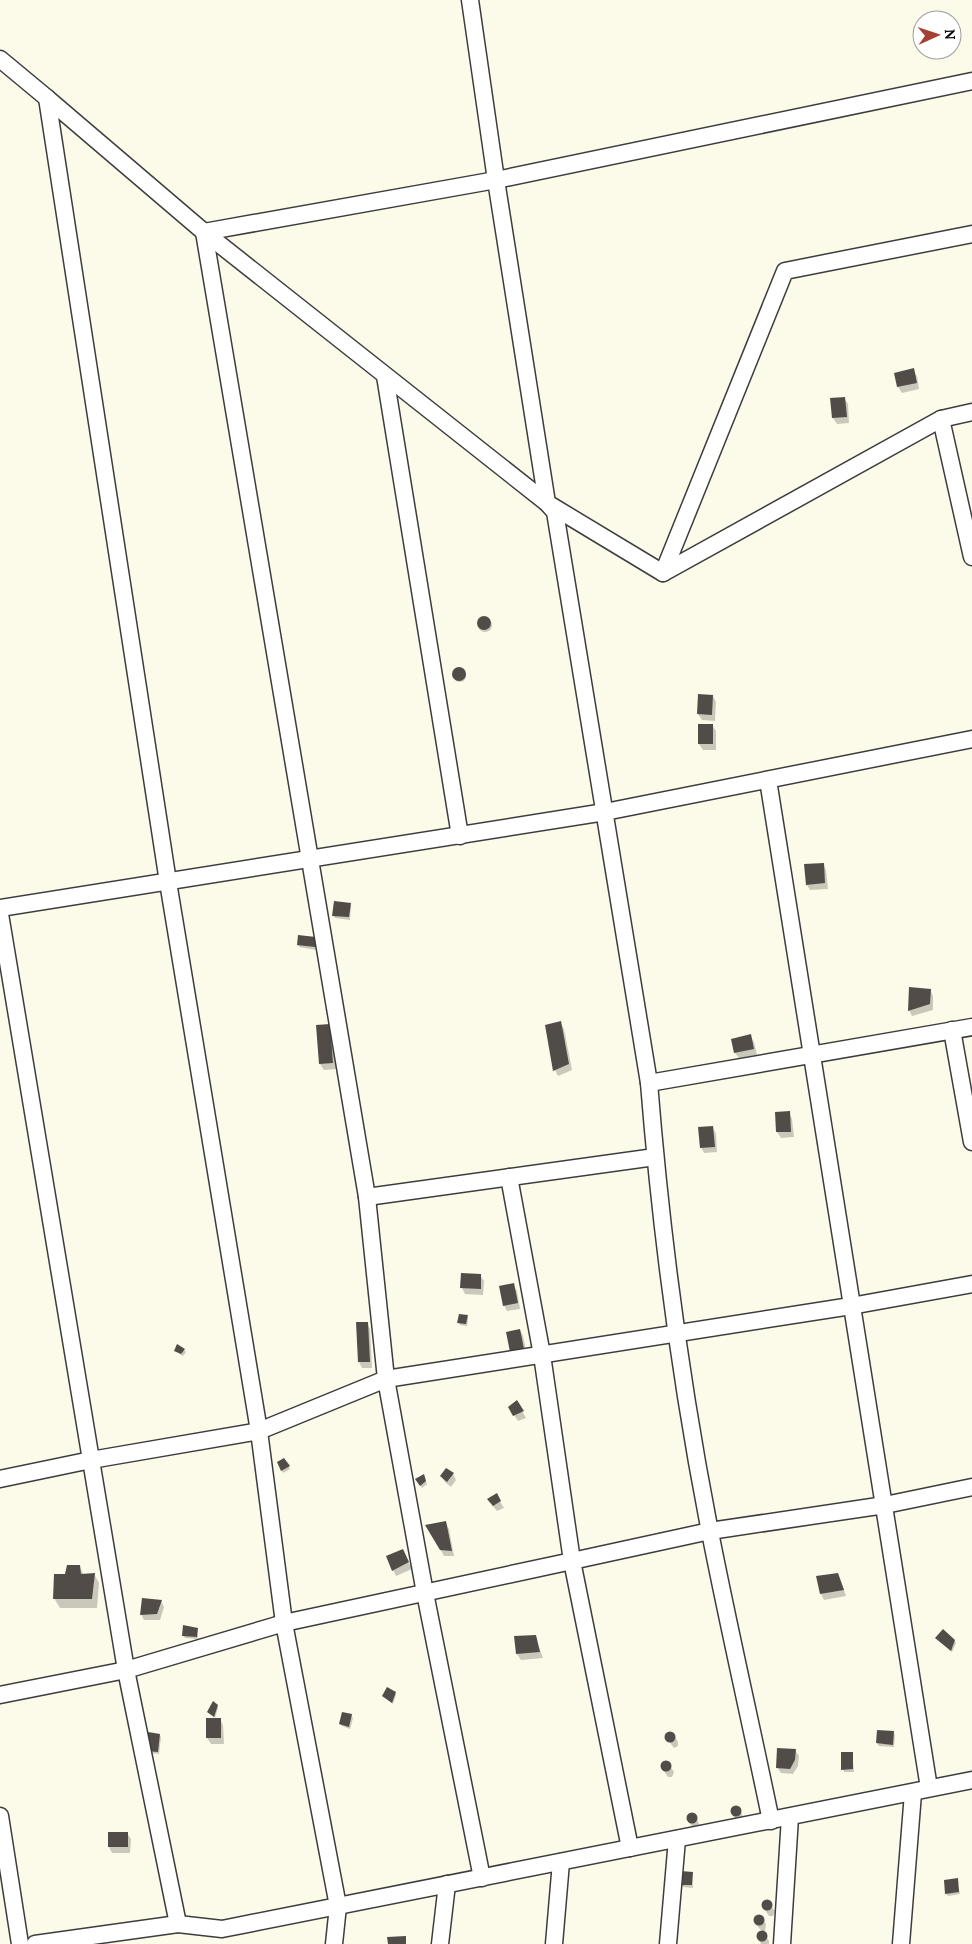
<svg xmlns="http://www.w3.org/2000/svg" width="972" height="1944" viewBox="0 0 972 1944" font-family="Lora,serif">
	<rect width="100%" height="100%" fill="#fcfbe9"/>
	<g fill="#0003">
		<polygon points="913,370 917,376 919,389 902,393 898,387 896,374"/>
		<polygon points="844,398 848,404 849,423 837,424 833,418 831,399"/>
		<circle cx="485" cy="625" r="7"/>
		<circle cx="460" cy="676" r="6"/>
		<polygon points="713,696 716,702 715,721 702,720 698,714"/>
		<polygon points="712,725 716,731 716,750 703,750 699,744"/>
		<polygon points="823,864 826,870 828,889 810,890 807,885"/>
		<polygon points="350,904 351,906 350,920 335,918 334,916"/>
		<polygon points="317,941 316,950 299,947 298,945"/>
		<polygon points="930,990 933,996 933,1010 912,1016 909,1010"/>
		<polygon points="560,1023 564,1029 572,1070 558,1076 555,1070"/>
		<polygon points="330,1026 333,1031 336,1069 324,1070 320,1064"/>
		<polygon points="750,1036 754,1042 757,1055 739,1058 735,1053"/>
		<polygon points="776,1113 789,1113 792,1119 794,1137 781,1138 777,1132"/>
		<polygon points="713,1128 716,1134 717,1152 704,1153 701,1147"/>
		<polygon points="480,1275 484,1281 483,1295 465,1294 462,1288"/>
		<polygon points="513,1285 517,1291 520,1309 507,1311 504,1305"/>
		<polygon points="467,1316 468,1319 467,1326 460,1325 459,1322"/>
		<polygon points="357,1323 367,1323 370,1329 372,1368 362,1368 359,1362"/>
		<polygon points="520,1330 523,1336 527,1355 511,1351"/>
		<polygon points="184,1350 186,1352 183,1356 176,1351"/>
		<polygon points="517,1402 526,1418 518,1421 509,1407"/>
		<polygon points="284,1459 290,1469 283,1473 278,1462"/>
		<polygon points="453,1474 456,1480 451,1487 445,1482 441,1476"/>
		<polygon points="425,1478 427,1484 422,1488 417,1480"/>
		<polygon points="496,1495 504,1508 497,1511 492,1505"/>
		<polygon points="446,1523 449,1529 454,1556 444,1556 427,1526"/>
		<polygon points="406,1557 412,1569 396,1576 393,1570"/>
		<polygon points="79,1566 84,1575 94,1574 99,1583 97,1608 60,1608 54,1598 66,1575"/>
		<polygon points="841,1581 846,1596 824,1600 821,1594"/>
		<polygon points="161,1601 164,1607 160,1620 144,1620 141,1614"/>
		<polygon points="197,1629 198,1639 185,1638 184,1636"/>
		<polygon points="535,1636 543,1658 521,1660 517,1654"/>
		<polygon points="938,1640 954,1640 956,1643 952,1652"/>
		<polygon points="395,1692 396,1695 393,1704 383,1696"/>
		<polygon points="217,1706 218,1708 215,1718 209,1712"/>
		<polygon points="351,1715 353,1718 350,1729 342,1726 340,1724"/>
		<polygon points="220,1719 223,1725 224,1744 211,1744 207,1738"/>
		<polygon points="894,1733 895,1735 894,1747 879,1746 877,1743"/>
		<polygon points="669,1734 674,1735 678,1742 678,1746 674,1748 667,1739"/>
		<polygon points="159,1735 161,1737 159,1754 149,1753"/>
		<polygon points="795,1750 799,1756 798,1766 793,1774 781,1773 777,1767"/>
		<polygon points="852,1753 854,1772 844,1772 843,1769"/>
		<polygon points="665,1762 667,1762 674,1772 672,1777 668,1777 662,1768"/>
		<polygon points="735,1808 740,1809 744,1820 736,1820 732,1813"/>
		<polygon points="690,1815 696,1816 700,1827 693,1828 689,1822 688,1817"/>
		<polygon points="127,1833 131,1839 130,1853 112,1853 109,1847"/>
		<polygon points="692,1873 693,1888 683,1887 681,1884"/>
		<polygon points="957,1879 960,1894 948,1896 946,1893"/>
		<polygon points="765,1902 768,1902 775,1911 773,1916 769,1916 763,1907 763,1904"/>
		<polygon points="757,1917 762,1918 766,1924 765,1931 762,1931 759,1928 755,1922"/>
		<polygon points="763,1932 769,1941 769,1944 761,1944 758,1938 758,1934"/>
	</g>
	<g fill="#514c48">
		<polygon points="914,368 917,383 897,387 894,373"/>
		<polygon points="845,397 847,417 832,418 830,398"/>
		<circle cx="484" cy="623" r="7"/>
		<circle cx="459" cy="674" r="7"/>
		<polygon points="698,694 713,695 712,715 697,714"/>
		<rect x="698" y="724" width="15" height="20"/>
		<polygon points="824,863 825,883 806,885 804,864"/>
		<polygon points="334,901 351,903 349,917 332,916"/>
		<polygon points="298,935 316,937 315,947 297,945"/>
		<polygon points="909,987 931,989 930,1004 908,1011"/>
		<polygon points="561,1021 569,1064 553,1071 545,1025"/>
		<polygon points="330,1024 333,1063 319,1064 316,1025"/>
		<polygon points="751,1034 754,1049 734,1053 731,1039"/>
		<polygon points="790,1111 791,1132 776,1132 775,1112"/>
		<polygon points="713,1126 715,1147 700,1148 698,1127"/>
		<polygon points="461,1273 481,1274 481,1289 460,1288"/>
		<polygon points="514,1283 518,1303 503,1306 499,1286"/>
		<polygon points="459,1314 468,1315 466,1324 457,1323"/>
		<polygon points="356,1322 368,1322 370,1362 358,1362"/>
		<polygon points="520,1329 524,1349 510,1352 506,1332"/>
		<polygon points="177,1344 185,1349 181,1354 174,1351"/>
		<polygon points="517,1400 524,1411 513,1416 508,1407"/>
		<polygon points="284,1458 290,1466 281,1471 277,1462"/>
		<polygon points="446,1468 454,1473 447,1482 440,1476"/>
		<polygon points="424,1474 426,1481 420,1486 415,1479"/>
		<polygon points="497,1493 501,1501 493,1506 487,1499"/>
		<polygon points="446,1521 452,1551 440,1550 425,1525"/>
		<polygon points="403,1549 409,1562 392,1571 386,1556"/>
		<polygon points="67,1565 80,1565 81,1574 95,1573 92,1599 53,1599 54,1574 65,1574"/>
		<polygon points="838,1573 844,1590 820,1594 816,1576"/>
		<polygon points="142,1598 162,1600 157,1614 140,1615"/>
		<polygon points="183,1625 198,1628 197,1637 182,1636"/>
		<polygon points="943,1629 955,1640 951,1651 935,1638"/>
		<polygon points="536,1635 540,1652 516,1654 514,1636"/>
		<polygon points="387,1687 396,1692 392,1703 382,1696"/>
		<polygon points="213,1701 218,1705 214,1717 207,1712"/>
		<polygon points="342,1712 352,1714 349,1727 339,1724"/>
		<rect x="206" y="1718" width="15" height="20"/>
		<polygon points="877,1730 894,1731 893,1745 876,1743"/>
		<circle cx="670" cy="1737" r="5.5"/>
		<polygon points="148,1732 160,1734 158,1752 146,1751"/>
		<polygon points="777,1748 796,1749 795,1760 790,1769 776,1768"/>
		<polygon points="841,1752 853,1752 853,1769 841,1770"/>
		<circle cx="666" cy="1766" r="5.5"/>
		<circle cx="736" cy="1811" r="5.5"/>
		<circle cx="692" cy="1818" r="5.5"/>
		<rect x="108" y="1832" width="20" height="15"/>
		<polygon points="681,1871 693,1872 692,1885 680,1885"/>
		<polygon points="958,1878 959,1892 945,1894 944,1880"/>
		<circle cx="767" cy="1905" r="5.5"/>
		<circle cx="759" cy="1920" r="5.5"/>
		<circle cx="762" cy="1936" r="5.5"/>
		<polygon points="406,1936 406,1944 388,1944 387,1937"/>
	</g>
	<g fill="none" stroke-linecap="round" stroke-linejoin="round">
		<g stroke="#3d3d3d" stroke-width="19">
			<g id="minor">
				<polyline points="470,0 496,180 547,503 663,573 941,419 972,412"/>
				<polyline points="0,59 47,98"/>
				<polyline points="385,376 460,836"/>
				<polyline points="941,419 972,557"/>
				<polyline points="663,573 785,271 972,234"/>
				<polyline points="768,780 929,1788"/>
				<polyline points="0,908 605,812 972,739"/>
				<polyline points="0,914 126,1670 178,1924"/>
				<polyline points="952,1030 972,1142"/>
				<polyline points="649,1083 972,1027"/>
				<polyline points="509,1177 542,1355 572,1561 630,1848"/>
				<polyline points="367,1197 655,1157"/>
				<polyline points="0,1479 91,1460 259,1431 386,1379 851,1306 972,1284"/>
				<polyline points="0,1695 126,1670 284,1623 572,1561 710,1531 885,1505 972,1487"/>
				<polyline points="0,1816 20,1944"/>
				<polyline points="482,1878 425,1593 386,1379 367,1197 204,232 496,180 972,81"/>
				<polyline points="35,1944 178,1924 222,1929 972,1780"/>
				<path d="M334 1944 338 1906 284 1623 259 1431 168 882 47 98 204 232 547 503 555 512 649 1083C661 1233 681 1384 710 1532 729 1629 751 1724 771 1821"/>
				<polyline points="440,1944 447,1884"/>
				<polyline points="554,1944 561,1862"/>
				<polyline points="668,1944 677,1839"/>
				<polyline points="782,1944 790,1817"/>
				<polyline points="901,1944 913,1793"/>
			</g>
		</g>
		<use href="#minor" stroke="#fff" stroke-width="16"/>
	</g>
	<g transform="translate(937 35) rotate(87)"><circle r="24" fill="#ffffff" stroke="#9d9d9d"/>
	<path d="M0-4L9 19L0 12L-9 19Z" fill="#a73f35"/>
	<text y="-8" font-size="14" font-weight="bold" text-anchor="middle" fill="#0a0a0a">N</text>
	</g>
</svg>
